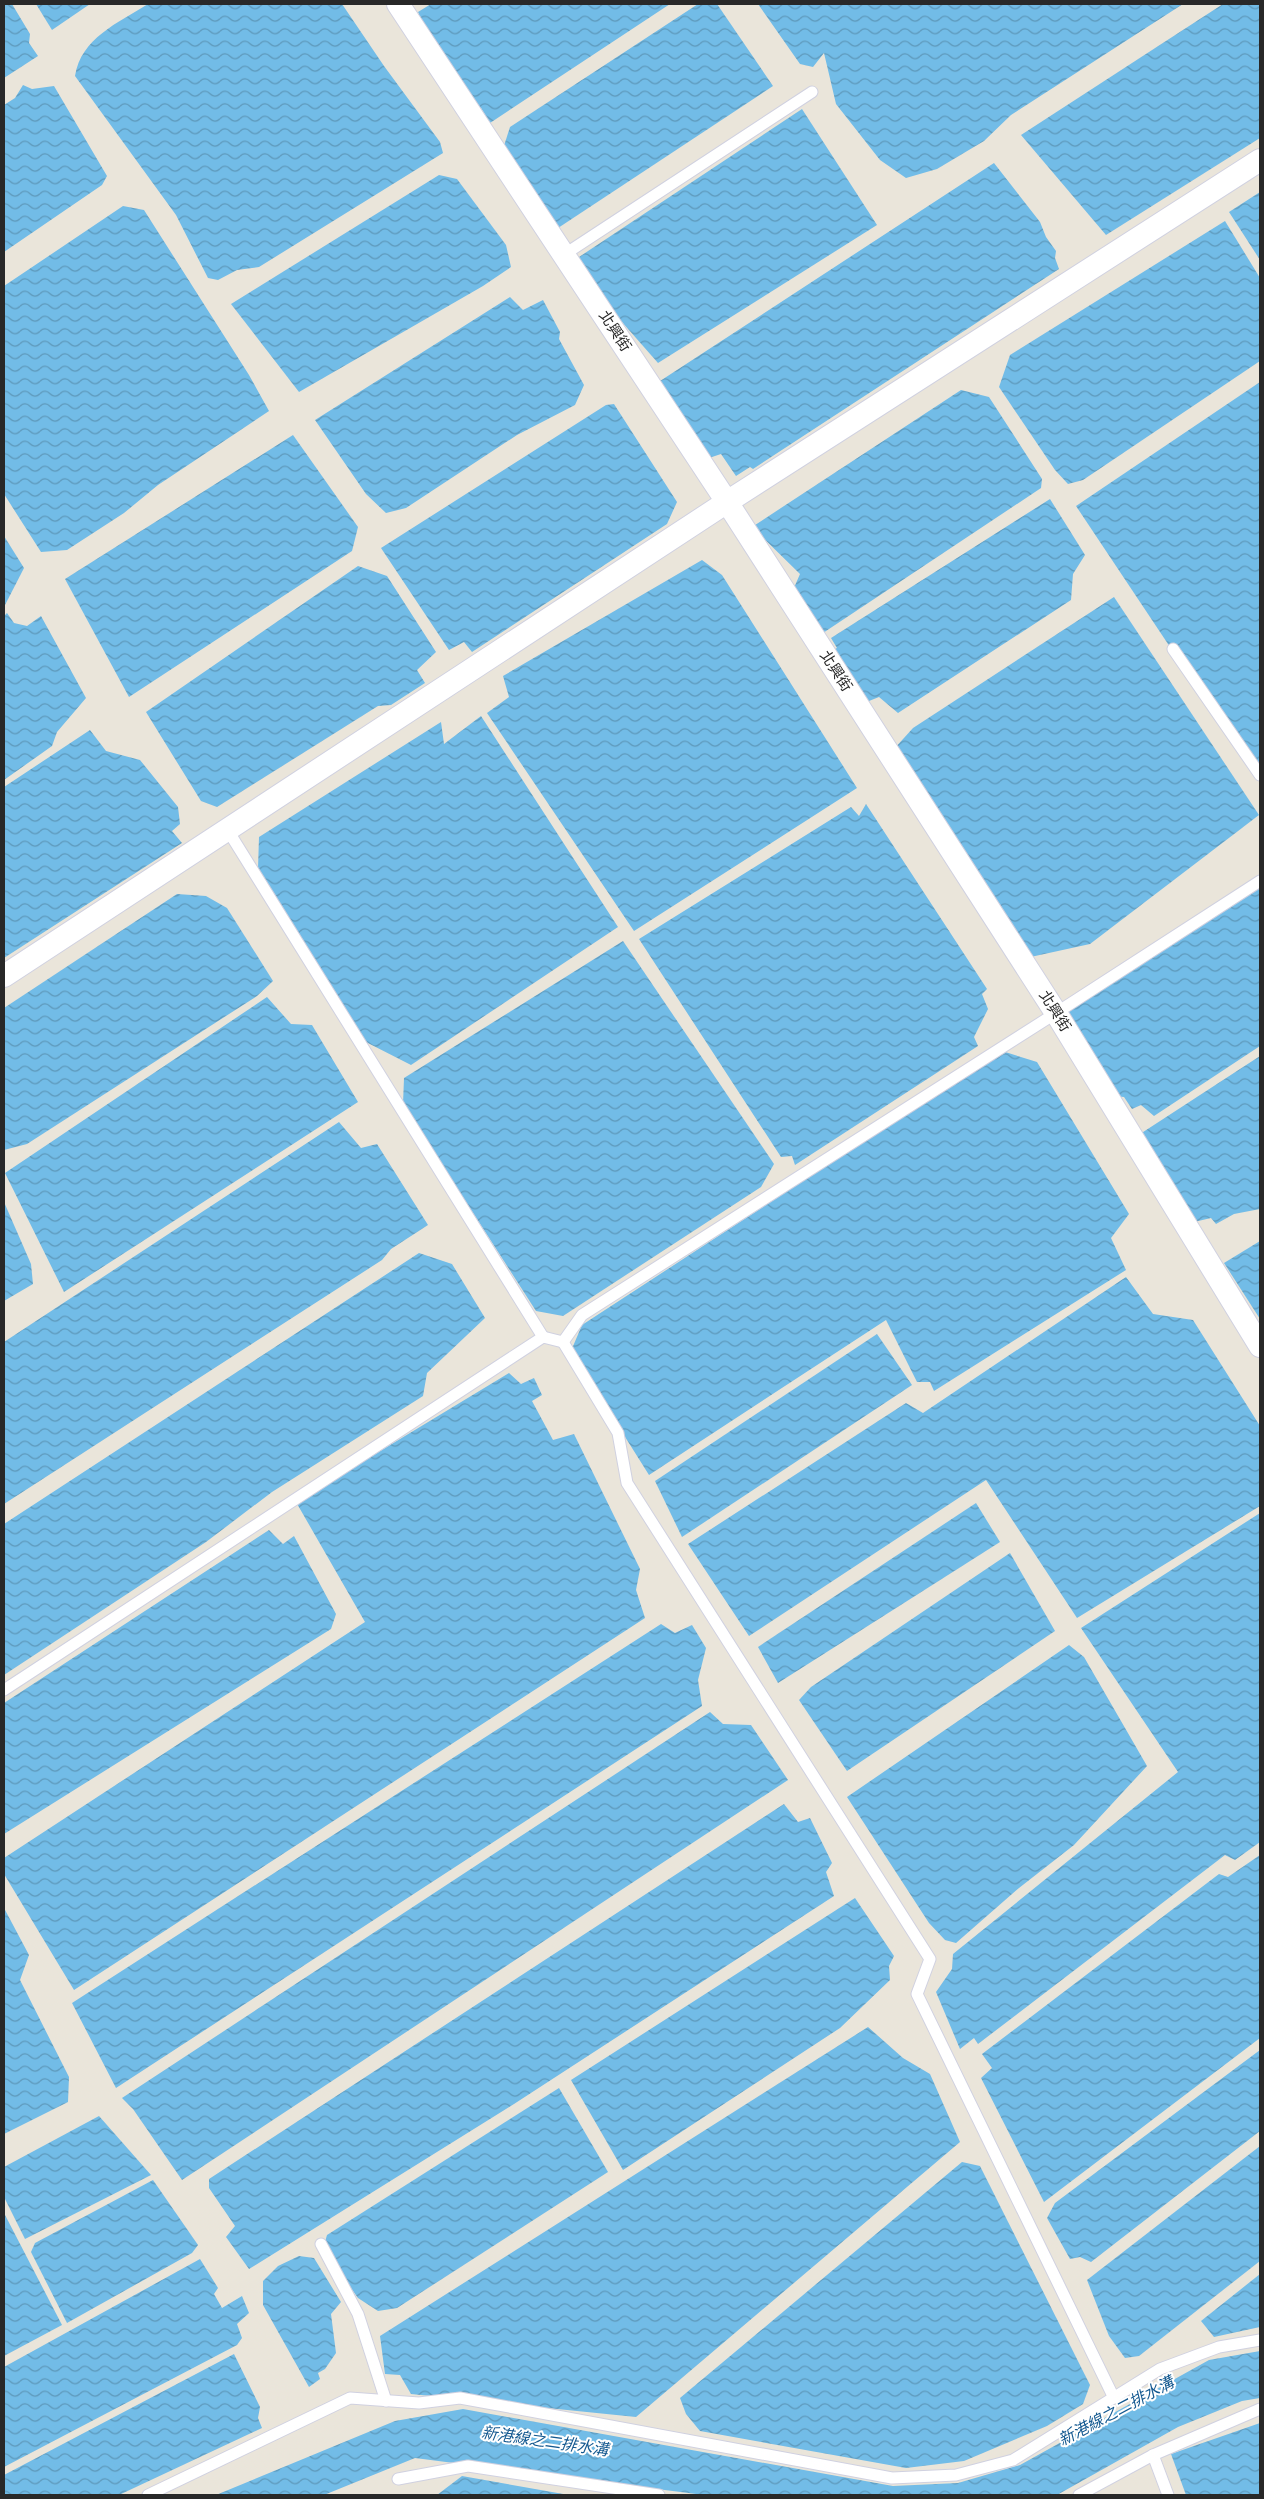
<svg xmlns="http://www.w3.org/2000/svg" width="1264" height="2499" viewBox="0 0 1264 2499" font-family="'DejaVu Sans','Noto Sans TC',sans-serif">
	<defs>
		<pattern id="water-waves" width="16" height="10" patternUnits="userSpaceOnUse" patternTransform="scale(1.25)"><rect width="16" height="10" fill="#72bce7"/><path d="M0 5q4-4 8 0t8 0" fill="none" stroke="#5e99bb"/></pattern>
	</defs>
	<rect width="100%" height="100%" fill="#eae5da"/>
	<g fill="url(#water-waves)">
		<polygon points="4,4 12,4 30,34 29,43 38,56 4,78"/>
		<polygon points="36,4 90,4 52,30"/>
		<path d="M148 4H342L384 66 440 142 443 153 259 267 237 270 218 280 208 278 176 215 75 76C81 38 118 23 148 4Z"/>
		<polygon points="431,4 670,4 490,123 481,108 473,111 417,16 419,14 418,12"/>
		<polygon points="698,4 717,4 773,86 552,232 502,152 510,127"/>
		<polygon points="758,4 1183,4 1011,115 984,141 937,169 906,178 880,160 836,104 824,53 813,67 800,64"/>
		<polygon points="1223,4 1260,4 1260,138 1106,235 1021,135"/>
		<polygon points="23,85 32,89 54,86 107,176 102,185 4,252 4,105 15,98"/>
		<polygon points="802,109 877,225 658,363 570,263"/>
		<polygon points="994,163 1040,222 1046,237 1056,251 1055,258 1059,269 753,469 750,467 736,476 721,454 709,458 657,383"/>
		<polygon points="439,175 457,179 506,245 511,267 483,286 299,392 231,304"/>
		<polygon points="1260,192 1260,260 1229,212"/>
		<polygon points="123,206 144,210 249,375 269,411 158,485 124,513 67,550 41,552 4,494 4,286"/>
		<polygon points="1225,221 1260,278 1260,361 1083,480 1068,484 1055,470 999,387 1010,355"/>
		<polygon points="510,297 523,310 543,300 560,332 559,339 584,385 575,405 517,435 406,508 386,513 366,494 315,420"/>
		<polygon points="1260,382 1260,782 1076,506"/>
		<polygon points="961,390 989,397 1042,479 1041,488 817,637 790,597 800,574 752,527"/>
		<polygon points="614,404 677,502 667,524 472,652 464,642 449,650 381,548 606,405"/>
		<polygon points="293,435 358,527 352,551 129,697 65,579"/>
		<polygon points="1050,499 1085,555 1073,574 1071,600 898,713 879,697 859,705 828,652 837,648 831,638"/>
		<polygon points="4,536 24,568 4,607"/>
		<polygon points="702,560 722,575 857,788 634,931 487,713 509,697 503,676"/>
		<polygon points="358,566 387,576 436,652 417,670 425,683 391,705 378,706 217,807 201,801 146,712"/>
		<polygon points="1114,597 1259,815 1090,944 1026,958 894,749 913,728"/>
		<polygon points="7,613 14,623 27,626 41,616 86,698 57,732 52,746 4,780 4,616"/>
		<polygon points="481,716 618,927 411,1065 362,1040 258,869 259,837 441,722 444,744"/>
		<polygon points="90,730 106,751 140,760 178,807 180,824 172,831 182,843 4,958 4,787"/>
		<polygon points="866,804 987,989 982,994 988,1009 974,1037 978,1046 795,1165 792,1156 781,1157 639,939 851,807 859,816"/>
		<polygon points="1260,884 1260,1046 1154,1116 1141,1105 1132,1109 1124,1097 1113,1096 1064,1012"/>
		<polygon points="177,894 206,896 227,908 273,981 257,996 27,1144 4,1150 4,1008"/>
		<polygon points="623,941 774,1164 761,1187 563,1316 536,1311 403,1104 404,1078"/>
		<polygon points="267,997 291,1024 312,1025 358,1102 64,1292 5,1173"/>
		<polygon points="1002,1051 1037,1062 1129,1214 1111,1238 1126,1270 934,1391 930,1382 917,1382 886,1320 649,1475 571,1351 582,1325"/>
		<polygon points="1260,1056 1260,1209 1234,1214 1216,1224 1211,1218 1194,1222 1137,1136"/>
		<polygon points="339,1122 361,1148 377,1144 428,1225 391,1249 382,1260 4,1504 4,1342"/>
		<polygon points="4,1202 31,1264 33,1284 4,1301"/>
		<polygon points="1260,1241 1260,1319 1224,1263"/>
		<polygon points="419,1253 452,1264 485,1318 427,1373 423,1396 272,1492 206,1542 4,1675 4,1524"/>
		<polygon points="1126,1277 1153,1314 1193,1320 1260,1426 1260,1506 1077,1618 986,1480 749,1636 688,1544 906,1403 923,1413"/>
		<polygon points="877,1334 912,1385 682,1537 655,1481"/>
		<polygon points="509,1373 521,1384 534,1378 542,1395 532,1401 553,1440 574,1434 640,1569 636,1590 645,1618 74,1990 4,1874 4,1858 365,1622 296,1502"/>
		<polygon points="976,1503 1000,1542 778,1683 758,1647"/>
		<polygon points="1260,1513 1260,1842 1235,1860 1225,1855 978,2044 974,2038 960,2049 936,1992 952,1969 953,1954 1178,1772 1081,1628"/>
		<polygon points="269,1530 283,1544 294,1536 336,1614 331,1629 4,1834 4,1703"/>
		<polygon points="1010,1553 1055,1631 847,1771 799,1700 811,1687"/>
		<polygon points="661,1624 675,1633 692,1625 706,1648 698,1680 702,1706 116,2088 72,2003"/>
		<polygon points="1069,1645 1084,1657 1147,1766 1074,1845 1019,1888 956,1943 945,1940 929,1923 847,1797"/>
		<polygon points="710,1712 723,1724 751,1725 788,1780 182,2180 133,2109 122,2098"/>
		<polygon points="784,1804 798,1822 810,1818 832,1863 826,1872 834,1896 514,2104 249,2269 226,2237 235,2226 209,2188 209,2179"/>
		<polygon points="1260,1855 1260,2038 1044,2202 981,2078 992,2068 982,2054 1219,1874 1228,1877"/>
		<polygon points="855,1898 894,1956 889,1966 890,1980 840,2028 623,2170 571,2080"/>
		<polygon points="4,1908 29,1955 20,1980 69,2077 68,2102 4,2134"/>
		<polygon points="868,2027 903,2058 930,2074 960,2142 636,2417 411,2394 400,2375 385,2374 380,2336"/>
		<polygon points="1260,2050 1260,2131 1091,2262 1080,2257 1070,2259 1047,2218 1055,2203"/>
		<polygon points="559,2088 608,2172 397,2308 378,2311 358,2298 323,2249 327,2235"/>
		<polygon points="99,2116 151,2175 25,2239 4,2197 4,2167"/>
		<polygon points="1260,2146 1260,2261 1139,2356 1125,2358 1109,2336 1087,2280"/>
		<polygon points="962,2162 980,2166 1090,2385 1083,2404 1047,2426 964,2461 906,2468 700,2431 686,2414 680,2398"/>
		<polygon points="153,2180 198,2245 192,2253 67,2323 31,2252 35,2243"/>
		<polygon points="4,2213 62,2325 4,2356"/>
		<polygon points="299,2256 314,2258 341,2302 331,2314 336,2353 325,2369 318,2373 320,2379 309,2387 263,2305 263,2281 278,2266"/>
		<polygon points="200,2259 218,2288 214,2294 222,2308 242,2296 249,2313 237,2324 242,2338 237,2345 4,2467 4,2367"/>
		<polygon points="1260,2274 1260,2327 1214,2337 1201,2321"/>
		<polygon points="1260,2351 1260,2398 1242,2401 1178,2427 1057,2495 704,2495 415,2458 324,2495 216,2495 395,2421 463,2409 893,2486 958,2483 1020,2465 1209,2360"/>
		<polygon points="234,2354 260,2407 258,2418 262,2428 119,2495 4,2495 4,2475"/>
		<polygon points="1260,2423 1260,2495 1186,2495 1171,2454"/>
		<polygon points="462,2476 569,2495 437,2495"/>
	</g>
	<g fill="none" stroke-linecap="round" stroke-linejoin="round">
		<g stroke="#d0d1e0" stroke-width="13">
			<g id="service">
				<polyline points="565,254 812,92"/>
				<polyline points="1173,649 1260,775"/>
				<polyline points="227,829 543,1337"/>
				<polyline points="563,1342 618,1433 627,1483 930,1959 917,1994 1114,2398"/>
				<polyline points="4,1690 543,1337 563,1342 582,1315 1056,1013 1260,881"/>
				<polyline points="321,2244 358,2314 386,2401"/>
				<polyline points="1153,2455 1168,2495"/>
				<polyline points="398,2479 468,2466 659,2495"/>
				<polyline points="148,2495 350,2398 419,2403 460,2398 892,2478 956,2475 1013,2460 1160,2369 1219,2347 1260,2340"/>
				<polyline points="1079,2495 1153,2455 1260,2409"/>
			</g>
		</g>
		<g stroke="#d0d1e0" stroke-width="24">
			<g id="minor">
				<polyline points="398,4 727,502 1056,1013 1260,1346"/>
				<polyline points="4,976 727,502 1260,160"/>
			</g>
		</g>
		<use href="#service" stroke="#fff" stroke-width="11"/>
		<use href="#minor" stroke="#fff" stroke-width="22"/>
	</g>
	<g text-anchor="middle" dominant-baseline="central" stroke-width="4" stroke-linejoin="round" paint-order="stroke">
		<g font-size="15" fill="#282828" stroke="#fff">
			<text transform="translate(615 331) rotate(57)">北興街</text>
			<text transform="translate(836 671) rotate(57)">北興街</text>
			<text transform="translate(1055 1011) rotate(58)">北興街</text>
		</g>
		<g font-size="16" font-style="italic" fill="#145990" stroke="#fff">
			<text transform="translate(1116 2411) rotate(-28)">新港線之二排水溝</text>
			<text transform="translate(545 2441) rotate(8)">新港線之二排水溝</text>
		</g>
	</g>
	<rect width="1264" height="2499" fill="none" stroke="#282828" stroke-width="10"/>
</svg>
